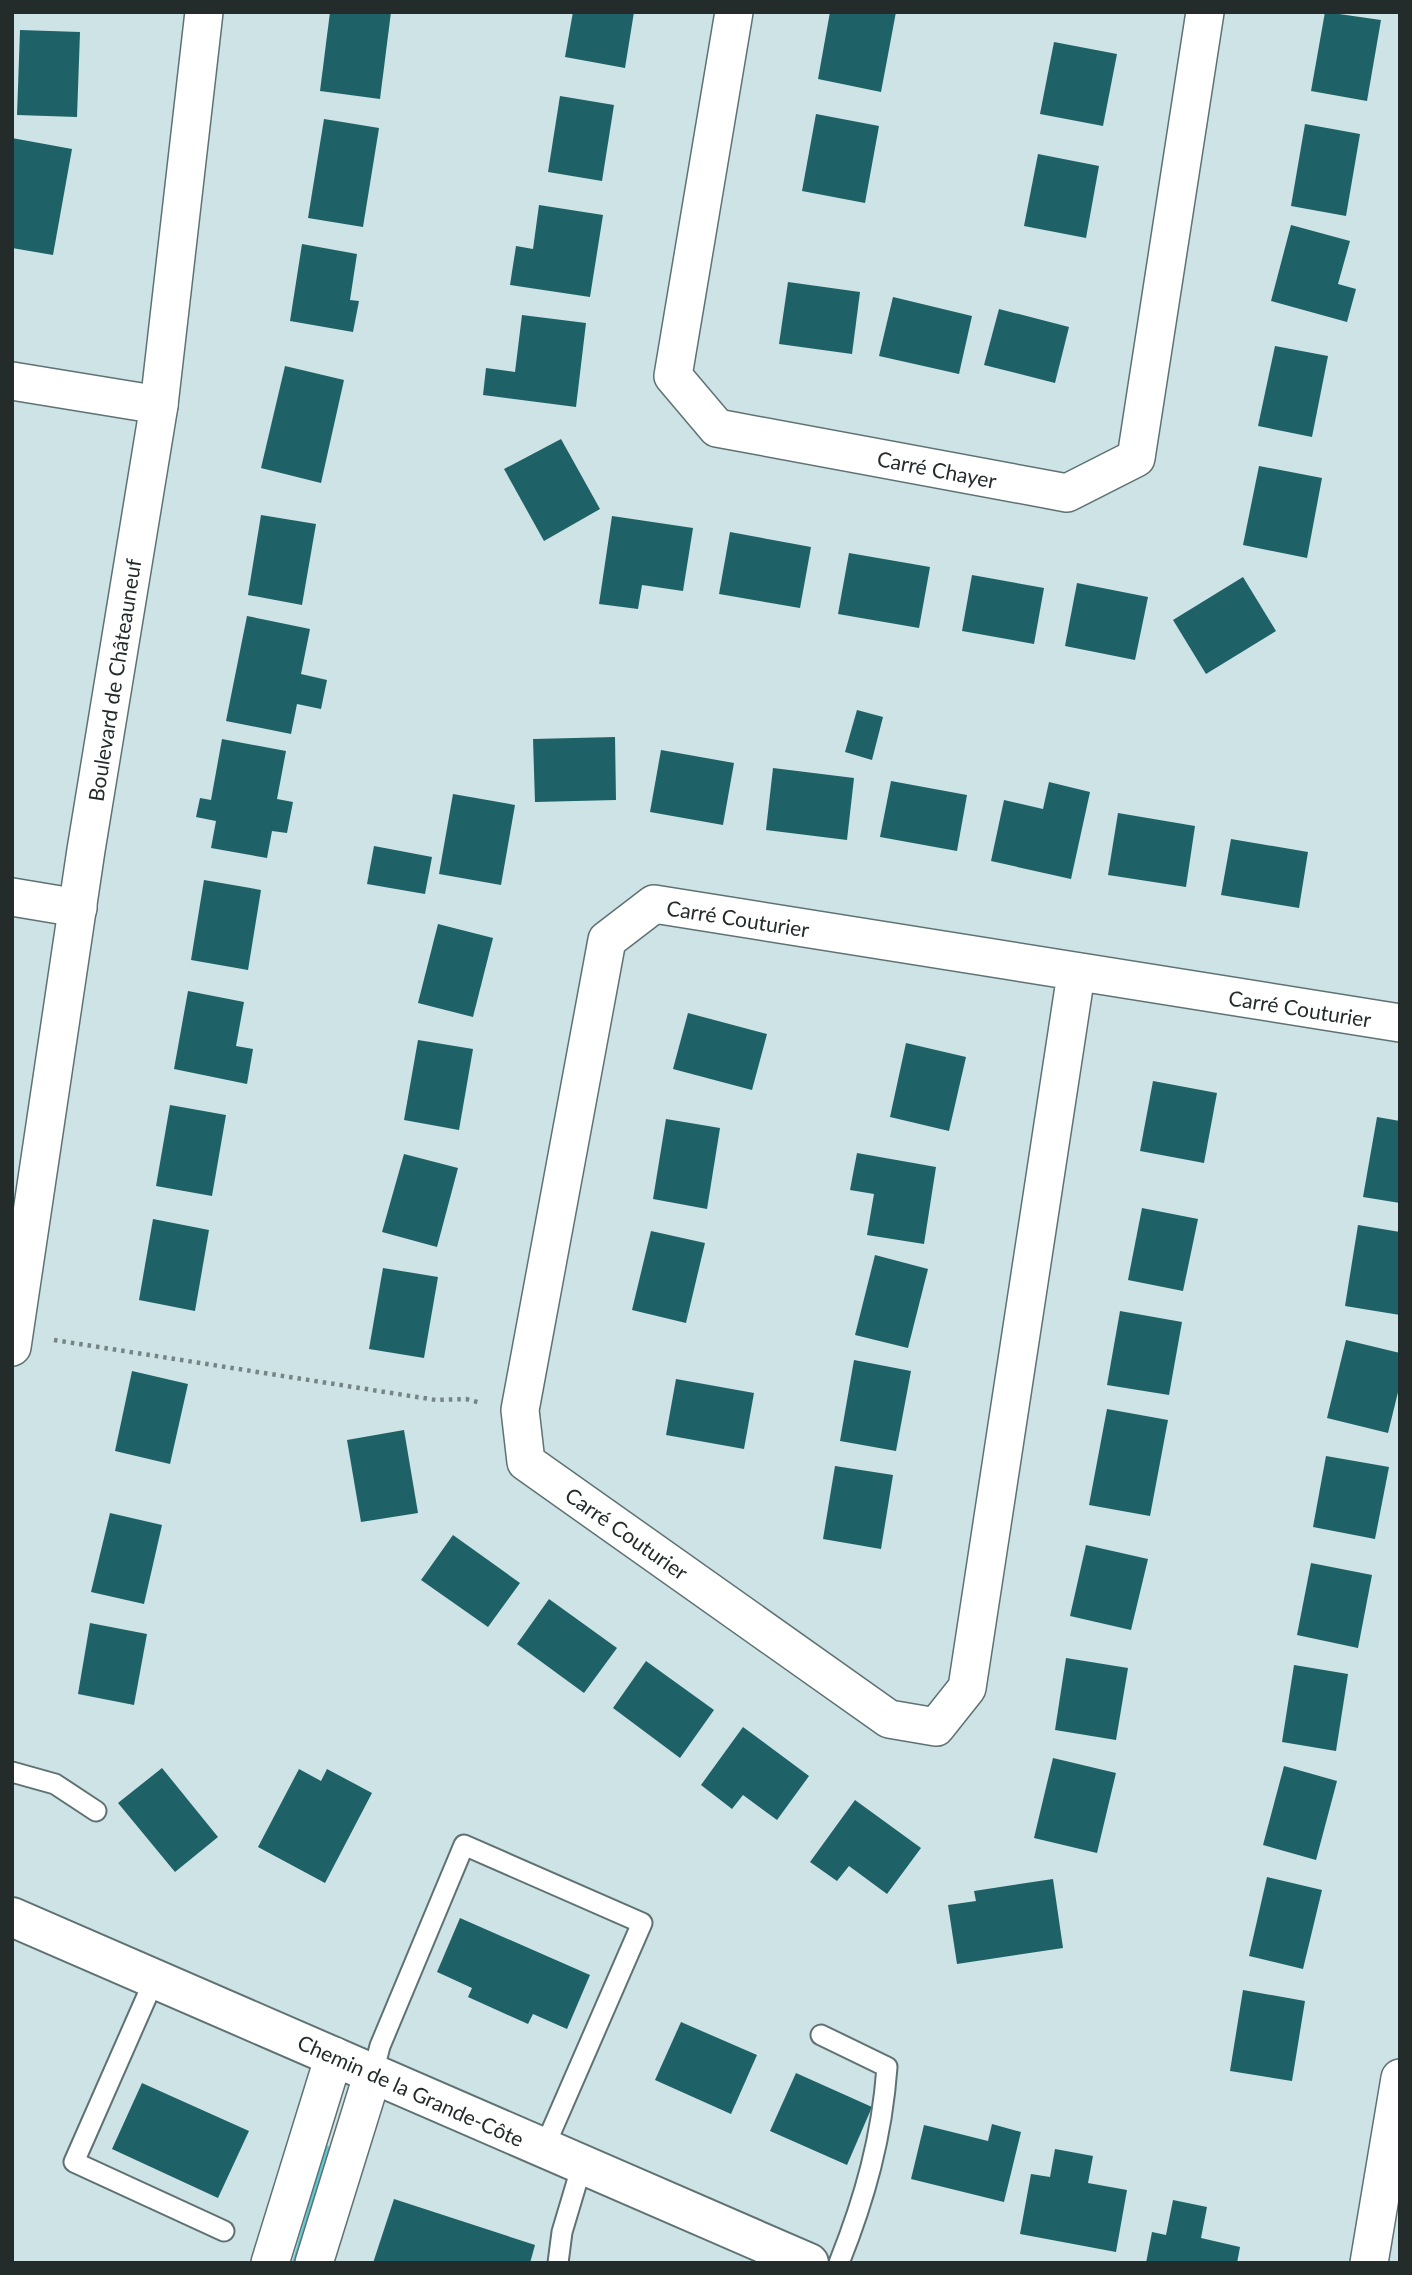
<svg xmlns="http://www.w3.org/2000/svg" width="1412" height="2275" viewBox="0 0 1412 2275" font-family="Lato,sans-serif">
	<rect width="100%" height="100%" fill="#cee3e5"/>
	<polygon fill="#5accd7" points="326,2145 330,2147 295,2263 292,2263"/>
	<g fill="#1e6268">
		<polygon points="330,12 391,12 380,99 320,91"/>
		<polygon points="573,12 634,12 625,68 565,57"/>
		<polygon points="830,12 896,12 881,92 818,79"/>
		<polygon points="1325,12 1381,20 1367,101 1311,91"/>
		<polygon points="20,30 80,32 77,117 17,115"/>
		<polygon points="1054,42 1117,54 1103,126 1040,114"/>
		<polygon points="560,96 614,105 602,181 548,172"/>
		<polygon points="816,114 879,126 865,203 802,191"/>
		<polygon points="324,119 379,128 363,227 308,218"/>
		<polygon points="1305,124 1360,134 1346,216 1291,206"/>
		<polygon points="12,138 72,149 53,255 12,248"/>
		<polygon points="1038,154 1099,166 1086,238 1024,226"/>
		<polygon points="539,205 603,215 590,297 510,285 516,246 533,249"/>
		<polygon points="1291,225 1350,241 1338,284 1356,289 1347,322 1271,301"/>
		<polygon points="302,244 357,254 350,300 359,301 353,332 290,321"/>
		<polygon points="788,282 860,292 852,354 779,344"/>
		<polygon points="893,297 972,316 959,374 879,356"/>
		<polygon points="999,309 1069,327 1055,383 984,365"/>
		<polygon points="522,315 586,323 576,407 483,395 486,368 515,372"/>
		<polygon points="1275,346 1328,356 1312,437 1258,426"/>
		<polygon points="285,366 344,380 321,483 261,468"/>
		<polygon points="561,439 600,509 544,541 504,469"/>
		<polygon points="1259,466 1322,478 1307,558 1243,545"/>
		<polygon points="261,515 316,524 302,605 248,595"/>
		<polygon points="612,516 693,528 683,591 642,585 638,609 599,604"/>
		<polygon points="730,532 811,547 800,608 719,594"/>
		<polygon points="849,553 930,567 919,628 838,614"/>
		<polygon points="972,575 1044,588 1034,644 962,631"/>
		<polygon points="1243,577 1276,631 1206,674 1173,620"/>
		<polygon points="1077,583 1148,597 1135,660 1065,646"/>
		<polygon points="247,616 310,629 301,674 327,680 321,709 297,704 291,734 226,721"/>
		<polygon points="857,710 883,717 872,760 845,752"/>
		<polygon points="615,737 616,800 535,802 533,739"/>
		<polygon points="222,739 286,751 277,799 293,802 287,833 272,831 267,858 211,848 216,821 196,817 200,798 211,800"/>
		<polygon points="661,750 734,763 723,825 650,812"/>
		<polygon points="773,768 854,778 847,840 766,830"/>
		<polygon points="891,781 967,795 957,851 880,837"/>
		<polygon points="1049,782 1090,792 1071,879 991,861 1004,800 1043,809"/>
		<polygon points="453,794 515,805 501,885 439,874"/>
		<polygon points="1118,813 1195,826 1186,887 1108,875"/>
		<polygon points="1231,839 1308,852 1299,908 1221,895"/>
		<polygon points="374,846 432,857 425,894 367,884"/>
		<polygon points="204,880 261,890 248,970 191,960"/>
		<polygon points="438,924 493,938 473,1017 418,1003"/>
		<polygon points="188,991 244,1002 236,1046 253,1049 247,1084 174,1069"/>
		<polygon points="688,1013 767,1034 752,1090 673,1069"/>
		<polygon points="418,1040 473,1049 459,1130 404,1120"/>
		<polygon points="906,1043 966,1057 949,1131 890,1117"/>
		<polygon points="1153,1081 1217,1093 1204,1163 1140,1151"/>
		<polygon points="170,1105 226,1115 212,1196 156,1186"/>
		<polygon points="1377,1117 1400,1121 1400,1203 1363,1197"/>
		<polygon points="666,1119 720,1128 707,1209 653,1199"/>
		<polygon points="857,1153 936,1167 924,1244 867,1235 874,1194 850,1190"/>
		<polygon points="404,1154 458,1168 437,1247 382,1232"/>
		<polygon points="1142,1208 1198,1219 1183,1291 1128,1280"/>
		<polygon points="153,1219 209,1230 195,1311 139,1300"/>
		<polygon points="1358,1225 1400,1232 1400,1315 1345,1306"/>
		<polygon points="651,1231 705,1243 686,1323 632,1310"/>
		<polygon points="875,1255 928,1269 908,1348 855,1335"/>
		<polygon points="383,1268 438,1277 424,1358 369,1349"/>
		<polygon points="1120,1311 1182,1322 1169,1395 1107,1385"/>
		<polygon points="1346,1340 1400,1353 1400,1384 1388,1433 1327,1418"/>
		<polygon points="854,1360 911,1371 896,1451 840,1441"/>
		<polygon points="132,1371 188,1384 170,1464 115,1451"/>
		<polygon points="676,1379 754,1393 744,1449 666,1435"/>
		<polygon points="1107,1409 1168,1420 1150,1516 1089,1505"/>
		<polygon points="404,1430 418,1513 361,1522 347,1440"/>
		<polygon points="1326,1456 1389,1467 1375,1539 1313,1527"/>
		<polygon points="835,1466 893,1475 881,1549 823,1539"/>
		<polygon points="110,1513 162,1525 144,1604 91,1592"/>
		<polygon points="453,1535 520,1583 488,1627 421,1580"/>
		<polygon points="1086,1545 1148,1559 1131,1630 1070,1616"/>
		<polygon points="1311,1563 1372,1575 1358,1648 1297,1635"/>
		<polygon points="549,1599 617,1648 584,1693 517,1644"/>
		<polygon points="90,1623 147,1634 134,1705 78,1694"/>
		<polygon points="1066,1658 1128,1668 1116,1740 1055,1730"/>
		<polygon points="646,1661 714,1710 680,1758 613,1708"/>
		<polygon points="1294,1665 1348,1674 1336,1751 1282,1742"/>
		<polygon points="743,1727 809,1776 777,1820 743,1795 732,1809 701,1785"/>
		<polygon points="1053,1758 1116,1773 1097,1853 1034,1838"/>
		<polygon points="1284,1766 1337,1781 1316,1860 1263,1845"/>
		<polygon points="162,1768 218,1837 175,1872 118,1803"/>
		<polygon points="299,1769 321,1781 327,1769 372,1793 325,1883 258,1847"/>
		<polygon points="855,1800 921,1848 887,1894 849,1866 837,1881 810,1862"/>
		<polygon points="1267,1877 1322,1890 1303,1969 1249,1956"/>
		<polygon points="1053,1879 1063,1948 957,1964 948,1905 976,1901 974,1891"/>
		<polygon points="460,1918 590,1975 567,2029 533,2014 528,2024 468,1997 472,1988 437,1972"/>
		<polygon points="1243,1990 1305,2001 1292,2081 1230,2071"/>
		<polygon points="681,2022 757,2055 731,2114 655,2080"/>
		<polygon points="796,2073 872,2107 847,2165 770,2131"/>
		<polygon points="142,2083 249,2131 218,2198 112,2149"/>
		<polygon points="992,2124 1021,2132 1004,2202 911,2179 924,2125 988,2141"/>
		<polygon points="1055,2149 1093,2156 1088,2183 1127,2190 1116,2252 1020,2234 1031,2174 1050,2177"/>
		<polygon points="394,2199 535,2245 530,2263 373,2263"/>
		<polygon points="1173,2200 1207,2207 1201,2238 1240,2247 1237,2263 1146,2263 1152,2232 1166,2235"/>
	</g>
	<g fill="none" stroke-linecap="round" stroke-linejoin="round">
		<g stroke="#5f7273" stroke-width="23">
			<g id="lane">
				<polyline points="12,1772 55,1784 96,1811"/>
				<polyline points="155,1978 74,2162 224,2231"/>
				<path d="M821 2035 887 2067C882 2137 865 2198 839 2263"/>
				<polyline points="373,2073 380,2046 464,1845 642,1923 544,2148"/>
				<polyline points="558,2263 562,2232 582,2165"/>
			</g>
		</g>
		<g stroke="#5f7273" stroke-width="40">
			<g id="street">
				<polyline points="734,12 673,376 717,428 1067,493 1136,458 1205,12"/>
				<polyline points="12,381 159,405"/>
				<polyline points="12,897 78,908"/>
				<polyline points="1076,974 967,1688 936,1727 889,1719 526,1462 520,1410 607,940 654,904 1400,1023"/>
				<polyline points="12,1347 86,850 159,405 204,12"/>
				<polyline points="270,2263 334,2056"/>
				<polyline points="314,2263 373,2073"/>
				<polyline points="1369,2263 1400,2078"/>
			</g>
		</g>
		<g stroke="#5f7273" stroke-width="42">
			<polyline id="secondary" points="12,1917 809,2263"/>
		</g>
		<polyline stroke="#768485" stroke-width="4.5" stroke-dasharray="3.5 5" stroke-linecap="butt" points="54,1340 436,1400 466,1399 481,1403"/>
		<use href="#lane" stroke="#fff" stroke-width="19"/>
		<use href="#street" stroke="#fff" stroke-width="37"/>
		<use href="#secondary" stroke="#fff" stroke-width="38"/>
	</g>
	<g text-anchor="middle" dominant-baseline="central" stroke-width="7" stroke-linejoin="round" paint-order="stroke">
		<g font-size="21" fill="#232b2b" stroke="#fff">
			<text transform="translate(937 469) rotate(11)">Carré Chayer</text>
			<text transform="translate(114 680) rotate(-81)">Boulevard de Châteauneuf</text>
			<text transform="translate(738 918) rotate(9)">Carré Couturier</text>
			<text transform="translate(1300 1008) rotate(9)">Carré Couturier</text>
			<text transform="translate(627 1533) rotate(35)">Carré Couturier</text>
			<text transform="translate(411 2090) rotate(24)">Chemin de la Grande-Côte</text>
		</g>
	</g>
	<rect width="1412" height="2275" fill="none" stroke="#232b2b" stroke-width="28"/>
</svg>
